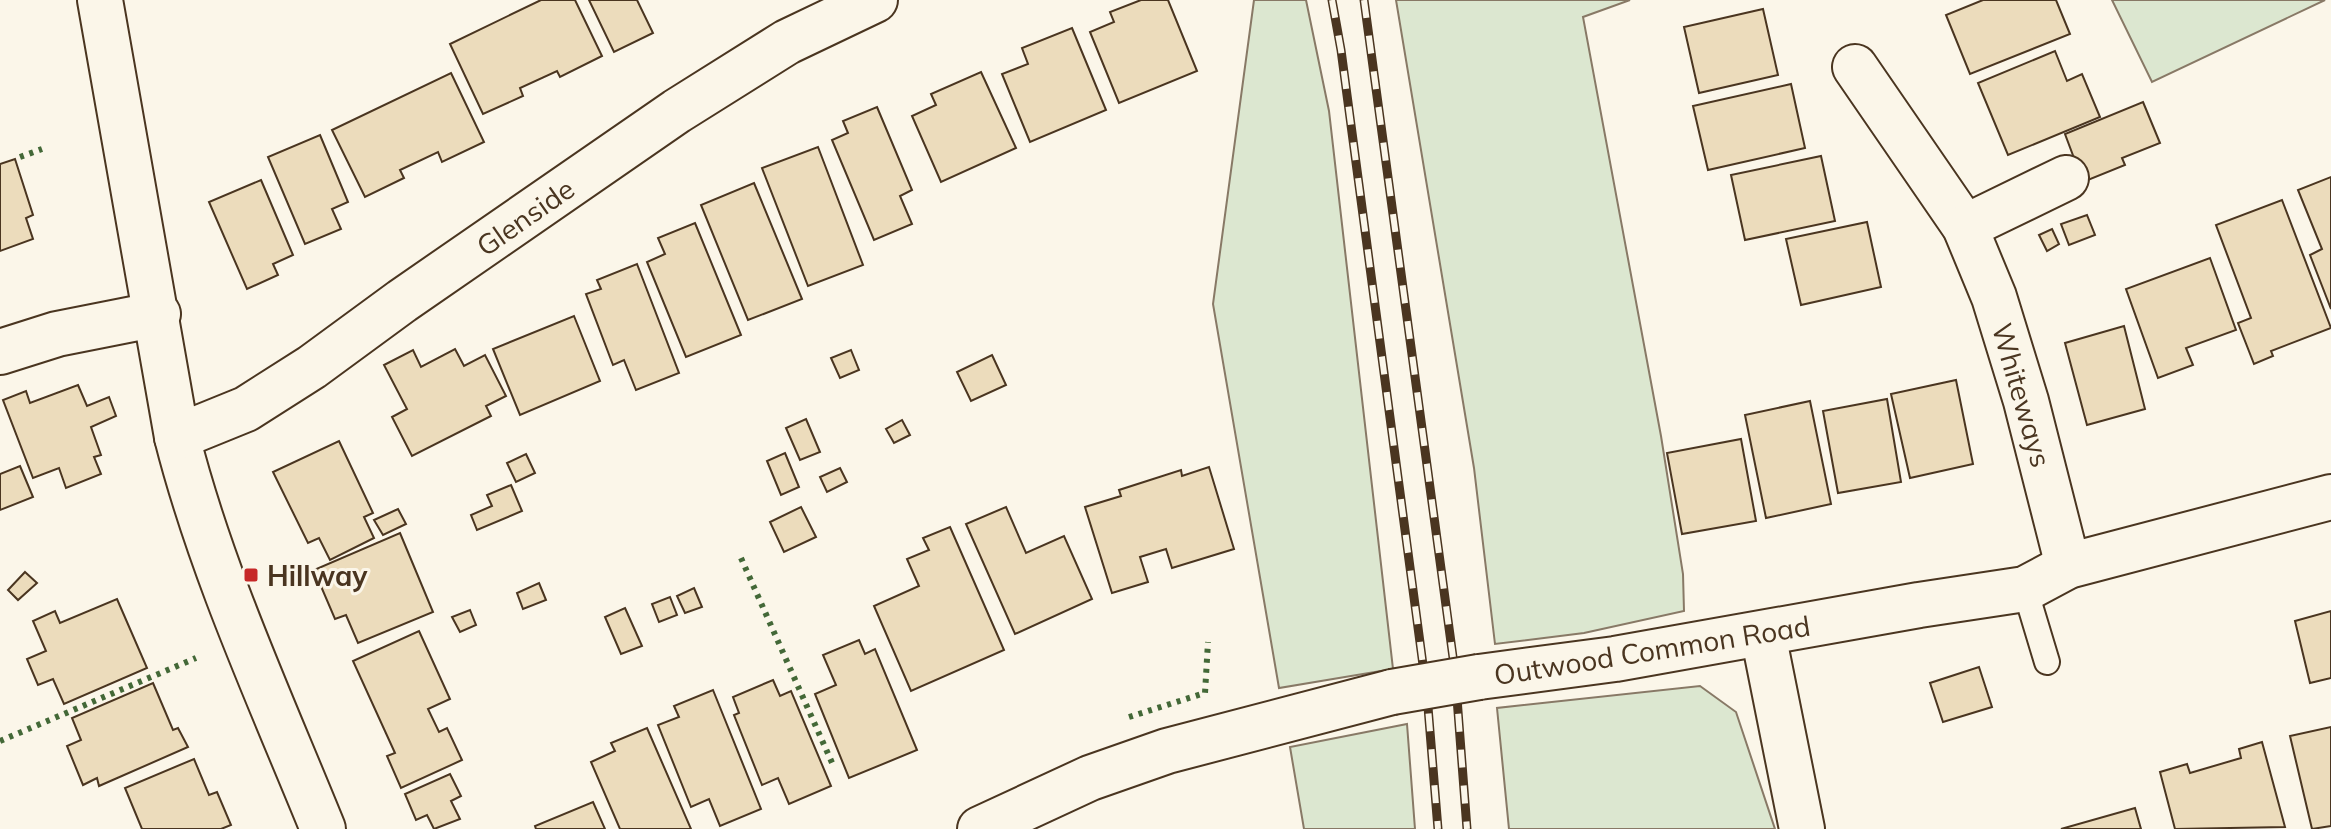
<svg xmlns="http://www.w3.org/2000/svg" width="2331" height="829" viewBox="0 0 2331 829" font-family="Mulish,sans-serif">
	<rect width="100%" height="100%" fill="#fbf6e9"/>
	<g fill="#dce7d0" stroke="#887966" stroke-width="2">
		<polygon points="1254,0 1306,0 1329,111 1393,669 1279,688 1213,304"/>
		<polygon points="1396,0 1630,0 1583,17 1661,436 1683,574 1684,611 1584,633 1495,644 1474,468"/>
		<polygon points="2112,0 2325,0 2152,82"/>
		<polygon points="1700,686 1736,712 1775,829 1509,829 1497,708"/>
		<polygon points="1407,724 1415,829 1304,829 1290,747"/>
	</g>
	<g fill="#ecdcbc" stroke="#4a3520" stroke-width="2">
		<polygon points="541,0 575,0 602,56 560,77 557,71 520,88 523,96 483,114 450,44"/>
		<polygon points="589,0 637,0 653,33 614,52"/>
		<polygon points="1141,0 1168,0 1197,71 1119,103 1090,32 1114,22 1110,12"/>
		<polygon points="1983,0 2056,0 2070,34 1970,74 1946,15"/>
		<polygon points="1763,9 1778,75 1699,93 1684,27"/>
		<polygon points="1072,28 1106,110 1030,142 1002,74 1028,64 1022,48"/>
		<polygon points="2055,51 2067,81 2082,74 2100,117 2008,155 1978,83"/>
		<polygon points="981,72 1016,148 941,182 912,116 936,105 931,94"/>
		<polygon points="451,73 484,142 442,162 438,152 400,170 404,178 365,197 332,130"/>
		<polygon points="1791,84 1805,148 1708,170 1693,106"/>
		<polygon points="2143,102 2160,143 2122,158 2125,165 2083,182 2065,134"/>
		<polygon points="877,107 912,190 900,196 912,224 874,240 832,140 848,133 843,121"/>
		<polygon points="320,135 348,202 332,209 341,229 305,244 268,157"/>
		<polygon points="818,147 863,265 808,286 762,168"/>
		<polygon points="1821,156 1835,221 1745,240 1731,175"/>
		<polygon points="15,159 33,215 26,218 33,239 0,251 0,164"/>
		<polygon points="2331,177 2331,309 2310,255 2322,249 2298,190"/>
		<polygon points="261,180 293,255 273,264 278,275 247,289 209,202"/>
		<polygon points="754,183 802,299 748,320 701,205"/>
		<polygon points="2282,200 2331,328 2271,351 2273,356 2254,364 2238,323 2251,318 2216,225"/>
		<polygon points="2087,215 2095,235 2069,245 2061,224"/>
		<polygon points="1867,222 1881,287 1801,305 1786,239"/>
		<polygon points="695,223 741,335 686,357 647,262 665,254 658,238"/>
		<polygon points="2052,229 2059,244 2047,251 2039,235"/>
		<polygon points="2210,258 2236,330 2186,348 2193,365 2158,378 2126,289"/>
		<polygon points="637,264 679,373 636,390 624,360 613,365 586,294 601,289 597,280"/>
		<polygon points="574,316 600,381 520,415 493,349"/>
		<polygon points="2124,326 2145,409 2087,425 2065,343"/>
		<polygon points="455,349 464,366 485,355 506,396 486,406 491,416 412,456 392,417 407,409 384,365 413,350 421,367"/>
		<polygon points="851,350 859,370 840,378 831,358"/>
		<polygon points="992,355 1006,385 971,401 957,372"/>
		<polygon points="1956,380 1973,464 1910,478 1891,394"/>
		<polygon points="78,385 87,406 109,397 116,416 91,427 101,455 94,457 101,474 66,488 59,468 33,478 3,400 26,391 30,403"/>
		<polygon points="1887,399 1901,482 1838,493 1823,411"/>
		<polygon points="1810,401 1831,504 1766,518 1745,415"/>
		<polygon points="806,419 820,452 800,460 786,428"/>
		<polygon points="902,420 910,435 894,443 886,429"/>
		<polygon points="1741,439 1756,521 1682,534 1667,453"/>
		<polygon points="339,441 373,513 364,517 374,538 330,560 319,538 308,543 273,472"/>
		<polygon points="785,453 799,487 781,495 767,461"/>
		<polygon points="526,454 535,473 516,482 507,463"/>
		<polygon points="20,466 33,497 0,510 0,474"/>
		<polygon points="1209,467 1234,549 1172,568 1166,549 1140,557 1148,582 1112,593 1085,507 1121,496 1119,490 1181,470 1182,476"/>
		<polygon points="840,468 847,482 827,492 820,477"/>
		<polygon points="511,485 522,511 477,530 471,515 492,506 487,495"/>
		<polygon points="801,507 816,537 784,552 770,522"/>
		<polygon points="1006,507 1026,553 1064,536 1092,599 1015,634 966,524"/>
		<polygon points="398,509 406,524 383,535 374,520"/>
		<polygon points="950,527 1004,650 911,691 874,606 919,586 907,559 929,550 923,538"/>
		<polygon points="400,533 433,612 358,643 346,615 335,619 314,570"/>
		<polygon points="25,572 37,583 18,600 8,590"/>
		<polygon points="539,583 546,600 523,609 517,593"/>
		<polygon points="694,588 702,607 685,613 677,596"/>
		<polygon points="670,597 677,615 659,622 652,604"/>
		<polygon points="117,599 147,668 64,704 53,679 38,685 27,659 46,651 33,621 55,611 60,623"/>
		<polygon points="625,608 642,646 621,654 605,617"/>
		<polygon points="470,610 476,625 460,632 452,617"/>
		<polygon points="2331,611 2331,678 2310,683 2295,621"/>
		<polygon points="419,631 450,699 428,709 439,732 447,728 462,760 401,788 387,756 395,753 353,661"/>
		<polygon points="859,640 865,654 875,649 917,750 849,778 815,694 836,685 823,655"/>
		<polygon points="1979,667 1992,707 1943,722 1930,683"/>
		<polygon points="773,680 780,696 791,691 831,786 789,804 778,778 762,785 734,715 739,713 733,697"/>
		<polygon points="153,683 173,730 178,728 188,747 99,786 97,778 83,785 67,746 81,740 72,718"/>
		<polygon points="713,690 761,809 720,826 709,799 691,807 658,725 679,717 674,706"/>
		<polygon points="2331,727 2331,826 2312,829 2290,736"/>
		<polygon points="647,728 691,829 620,829 591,762 615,751 611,743"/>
		<polygon points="2262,742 2285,827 2175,829 2160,772 2187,764 2190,773 2241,758 2239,749"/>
		<polygon points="194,759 209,795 217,792 231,825 221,829 142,829 125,788"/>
		<polygon points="450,774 461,796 451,801 460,819 434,829 427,815 416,820 405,794"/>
		<polygon points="593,802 605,829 536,829 535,826"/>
		<polygon points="2135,808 2141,829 2061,829"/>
	</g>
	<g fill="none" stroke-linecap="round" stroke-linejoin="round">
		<g stroke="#4a3520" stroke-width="28">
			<polyline id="service" points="2025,589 2047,662"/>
		</g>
		<g stroke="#4a3520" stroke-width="48">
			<g id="minor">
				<path d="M100 0 177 437C211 571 271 701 323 829"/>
				<polyline points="1855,67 1965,227 1994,297 2026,401 2068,566"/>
				<polyline points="1965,227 2066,178"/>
				<polyline points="0,352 57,334 158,314"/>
				<polyline points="177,437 246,409 312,367 402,301 677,111 787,42 875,0"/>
				<polyline points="1763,634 1802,829"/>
				<polyline points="1479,677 1615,659 1919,605 2025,589 2068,566 2331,497"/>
				<polyline points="980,829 1090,778 1167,751 1392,692"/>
			</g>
		</g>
		<use href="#service" stroke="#fbf6e9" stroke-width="24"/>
		<use href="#minor" stroke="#fbf6e9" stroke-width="44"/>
		<g stroke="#4a3520" stroke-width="9">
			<g id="rail">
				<polyline points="1332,0 1341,50 1427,695 1438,829"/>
				<polyline points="1364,0 1455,672 1467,829"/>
			</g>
		</g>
		<use href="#rail" stroke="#fbf6e9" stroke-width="6" stroke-dasharray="18" stroke-linecap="butt"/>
		<g stroke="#4a3520" stroke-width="48" stroke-linecap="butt">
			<polyline id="minor-bridge" points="1392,692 1479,677"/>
		</g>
		<use href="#minor-bridge" stroke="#fbf6e9" stroke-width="44"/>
		<g stroke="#436837" stroke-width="6" stroke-dasharray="4 6" stroke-linecap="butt">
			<polyline points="20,157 42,149"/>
			<polyline points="741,558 833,765"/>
			<polyline points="1129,717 1205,693 1208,642"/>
			<polyline points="0,741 196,658"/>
		</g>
	</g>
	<rect fill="#c62828" stroke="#fbf6e9" stroke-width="3" x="243" y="567" width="16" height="16" rx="4"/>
	<g text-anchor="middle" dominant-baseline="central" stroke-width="6" stroke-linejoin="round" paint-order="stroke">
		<g font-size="28" fill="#4a3520" stroke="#fbf6e9">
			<text transform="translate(525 217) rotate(-35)">Glenside</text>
			<text transform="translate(2022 395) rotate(74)">Whiteways</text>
			<text transform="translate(1652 650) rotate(-9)">Outwood Common Road</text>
		</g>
		<g font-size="28" font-weight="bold" fill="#4a3520" stroke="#fbf6e9" text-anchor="start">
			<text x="267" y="575">Hillway</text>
		</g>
	</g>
</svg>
